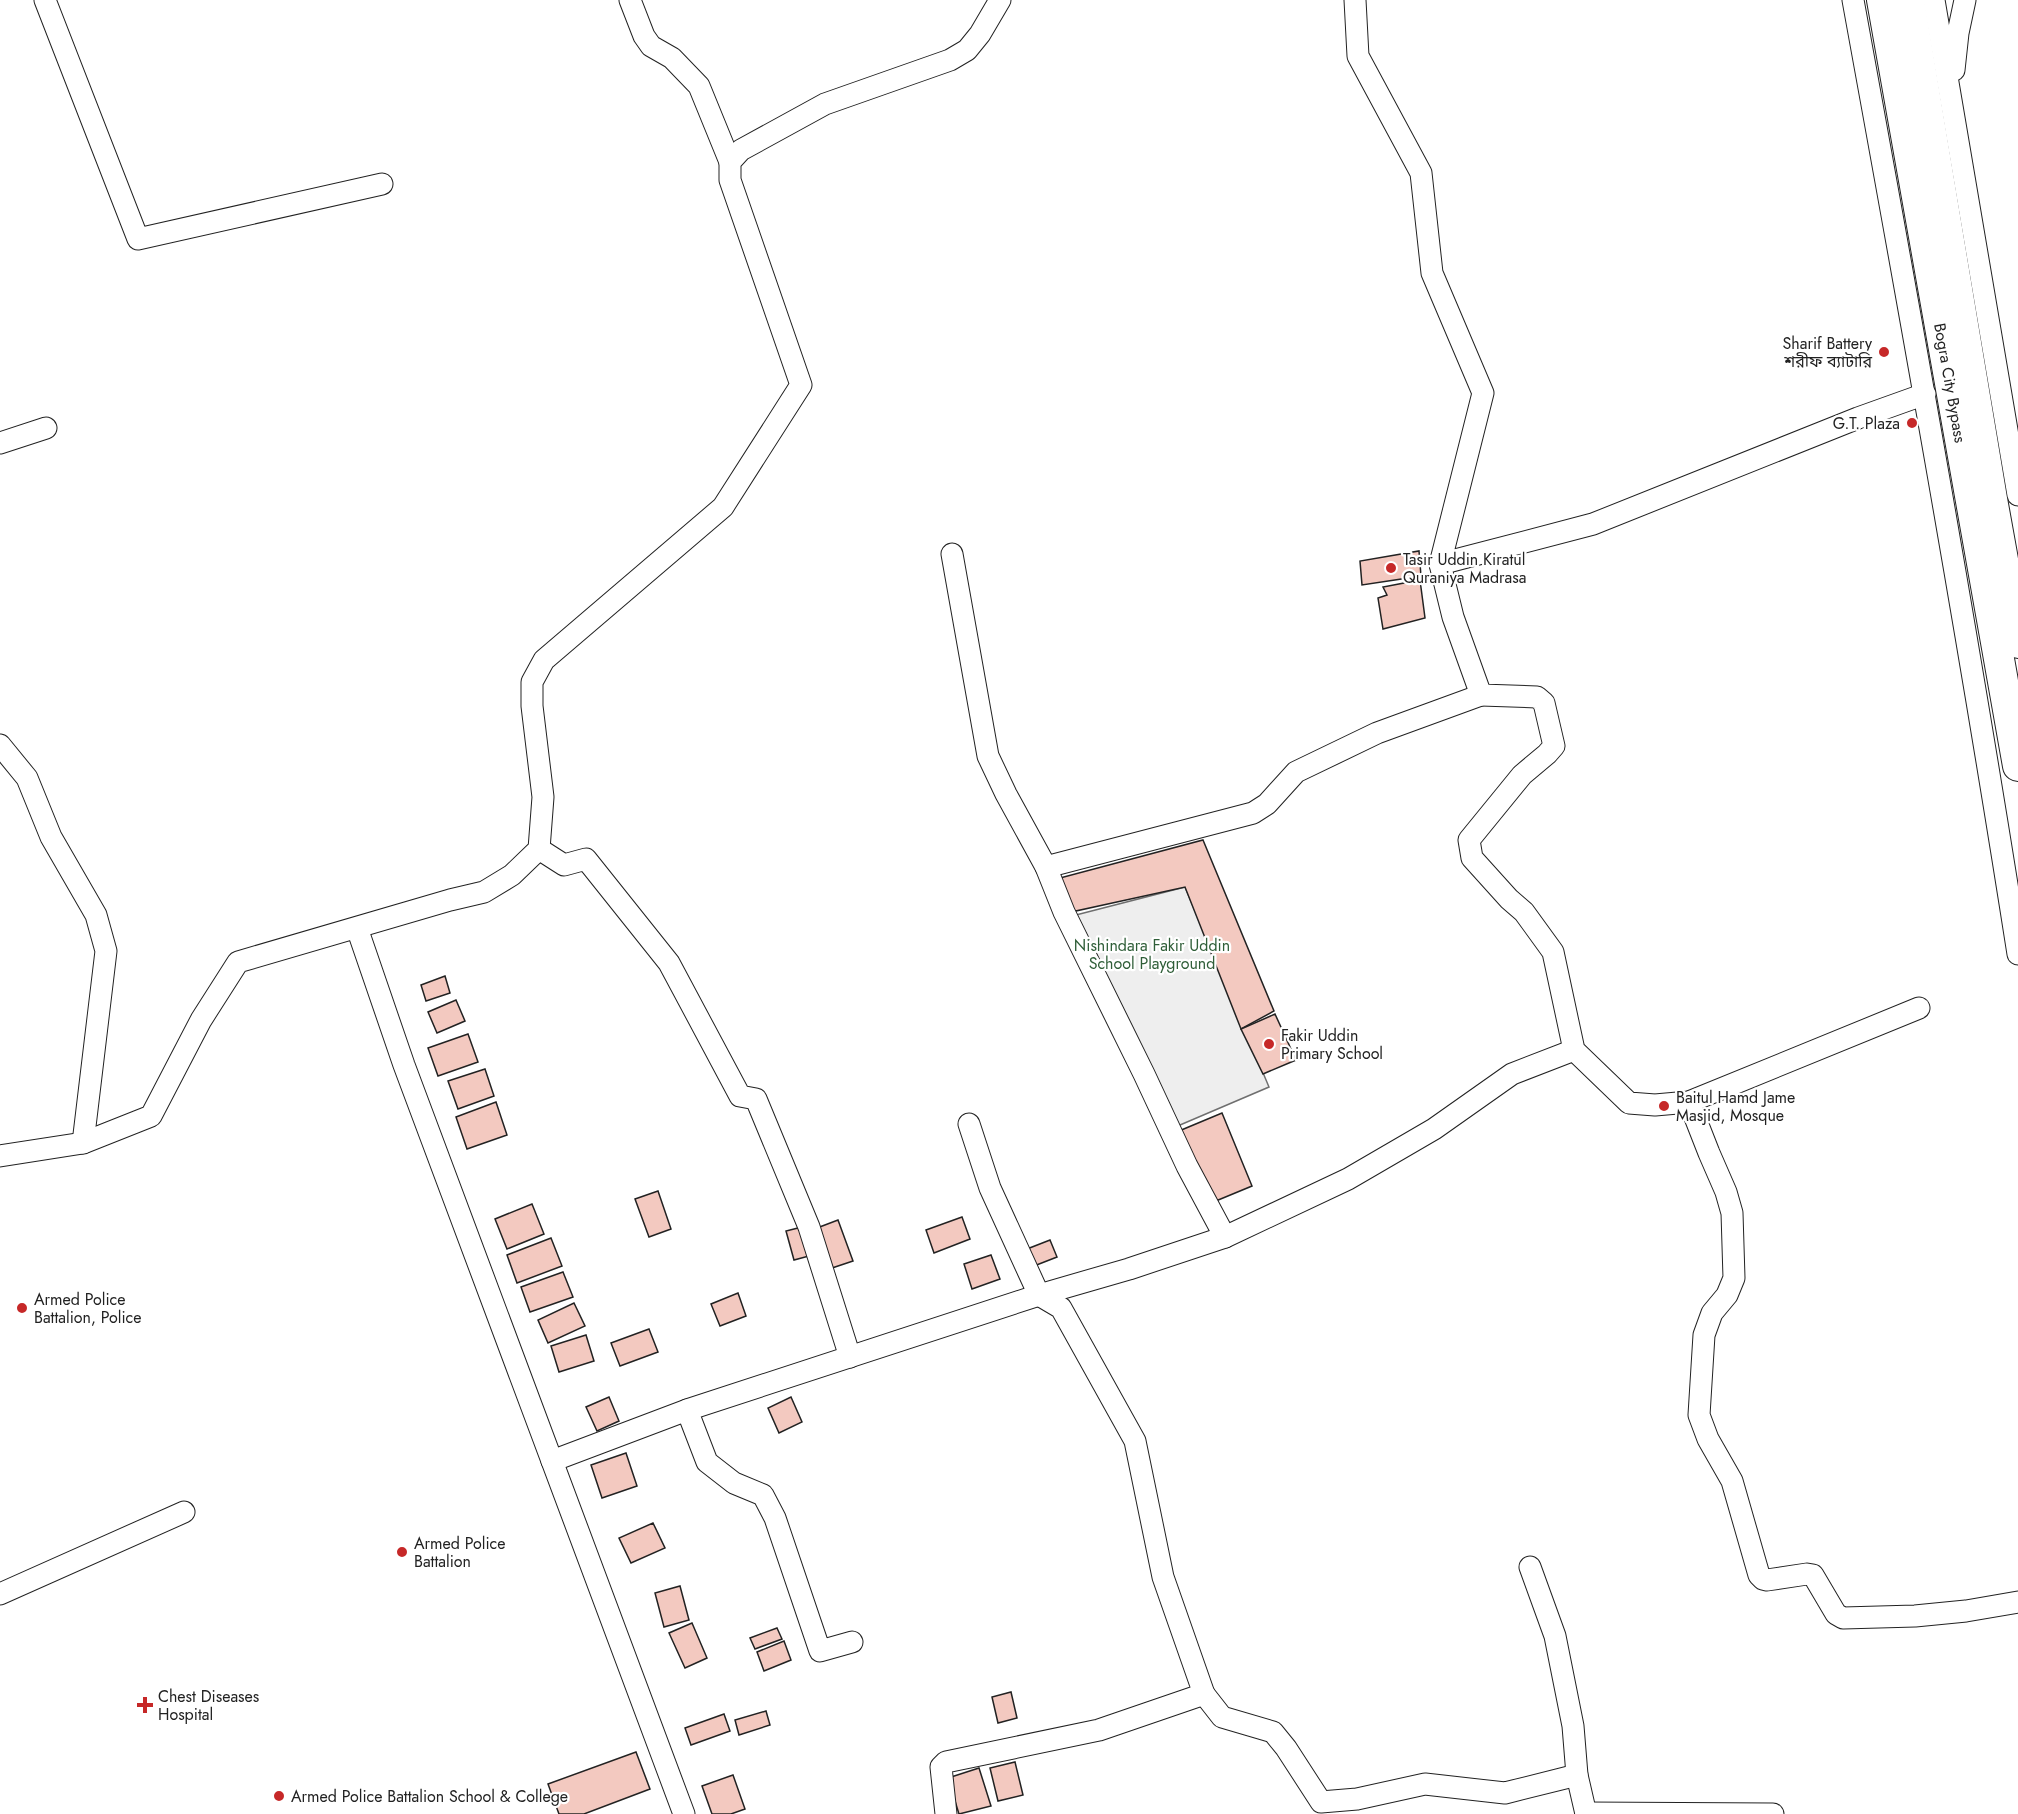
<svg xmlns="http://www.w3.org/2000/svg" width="2018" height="1814" viewBox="0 0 2018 1814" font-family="Jost,'Noto Sans Bengali',sans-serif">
	<rect width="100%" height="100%" fill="#fff"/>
	<polygon fill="#eee" stroke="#6f6f6f" stroke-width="1.5" points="1185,887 1269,1087 1173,1128 1072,916"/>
	<g fill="#f3c9c0" stroke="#222" stroke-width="1.5">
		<polygon points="1419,551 1421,576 1362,585 1360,561"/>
		<polygon points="1420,580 1425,618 1383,629 1378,598 1387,595 1383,587"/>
		<polygon points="1203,840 1274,1011 1241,1029 1185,887 1071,912 1060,878"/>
		<polygon points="445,976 450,993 426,1001 421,985"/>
		<polygon points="456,1000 465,1021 437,1033 428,1012"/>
		<polygon points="1275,1014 1296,1060 1263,1074 1241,1029"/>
		<polygon points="468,1034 478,1062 438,1076 428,1048"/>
		<polygon points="485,1069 494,1096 458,1109 448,1081"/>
		<polygon points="496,1102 507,1135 467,1149 456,1117"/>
		<polygon points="1222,1113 1252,1186 1211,1203 1179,1131"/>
		<polygon points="658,1191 671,1229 649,1237 635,1199"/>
		<polygon points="532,1204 544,1234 507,1249 495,1219"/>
		<polygon points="962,1217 970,1239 934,1253 926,1230"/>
		<polygon points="838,1220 853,1261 832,1268 817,1228"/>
		<polygon points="802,1227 809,1256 794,1260 786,1231"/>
		<polygon points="551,1238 562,1266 517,1283 507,1255"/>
		<polygon points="1050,1240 1057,1257 1034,1266 1027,1249"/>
		<polygon points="991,1255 1000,1279 972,1289 964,1264"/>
		<polygon points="563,1272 573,1297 530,1312 521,1287"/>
		<polygon points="738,1293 746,1316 720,1326 711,1304"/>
		<polygon points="574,1303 585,1326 548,1343 538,1320"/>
		<polygon points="649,1329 658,1352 620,1366 611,1343"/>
		<polygon points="586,1335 594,1361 559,1372 551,1346"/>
		<polygon points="609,1397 619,1421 597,1431 586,1407"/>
		<polygon points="791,1397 802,1422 779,1433 768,1408"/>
		<polygon points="626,1453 637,1486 602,1498 591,1465"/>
		<polygon points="653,1523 665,1548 631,1563 619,1538"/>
		<polygon points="680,1586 689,1620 664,1627 655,1593"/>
		<polygon points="692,1623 707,1658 685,1668 669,1633"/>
		<polygon points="777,1628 782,1639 755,1649 750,1638"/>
		<polygon points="784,1641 791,1660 764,1671 757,1652"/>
		<polygon points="1011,1692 1017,1718 998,1723 992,1697"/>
		<polygon points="766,1711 770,1725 739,1735 735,1720"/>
		<polygon points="724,1714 730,1731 691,1745 685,1728"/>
		<polygon points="636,1752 650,1789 584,1814 559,1814 548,1784"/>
		<polygon points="1015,1762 1023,1795 998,1801 990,1768"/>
		<polygon points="979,1768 991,1806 959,1814 948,1778"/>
		<polygon points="733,1775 745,1809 731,1814 712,1814 702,1786"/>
	</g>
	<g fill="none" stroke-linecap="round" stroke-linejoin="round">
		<g stroke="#222" stroke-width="23">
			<g id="minor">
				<polyline points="45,0 138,239 382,184"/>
				<polyline points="630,0 644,36 651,46 672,58 699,86 730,162"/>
				<polyline points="1355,0 1358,56 1421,173 1432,273 1483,393 1440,564 1453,617 1481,695 1537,697 1544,703 1554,746 1547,754 1522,775 1469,840 1472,858 1509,899 1524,912 1553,952 1574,1050 1629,1103 1655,1105 1689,1102 1919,1008"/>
				<path d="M1853 0C1911 318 1968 635 2018 954"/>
				<polyline points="1934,0 2018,495"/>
				<polyline points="1954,70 1958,33 1965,0"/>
				<polyline points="0,443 46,428"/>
				<polyline points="952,554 988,756 1006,794 1046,867 1064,912 1144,1074 1187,1166 1225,1237"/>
				<polyline points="1440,564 1593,524 1858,418 1925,394"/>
				<polyline points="0,745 27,778 51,837 96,915 106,951 83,1143"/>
				<polyline points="539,849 564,865 586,859 669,963 740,1096 756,1099 809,1227 850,1357"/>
				<polyline points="1046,867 1253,813 1267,804 1296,772 1377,733 1481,695"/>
				<polyline points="357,928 404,1065 684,1814"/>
				<polyline points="1689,1102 1709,1153 1726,1192 1732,1213 1734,1278 1727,1295 1712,1313 1704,1335 1699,1415 1708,1439 1732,1481 1759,1575 1763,1579 1767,1580 1807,1574 1813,1575 1836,1614 1843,1618 1915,1616 1966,1611 2018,1602"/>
				<polyline points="0,1156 83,1143 151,1116 201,1020 238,962 450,900 484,892 512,875 539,849 543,797 532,706 532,682 544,660 723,507 801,385 730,180 730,162 741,150 825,104 950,60 967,50 980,34 1000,0"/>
				<polyline points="687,1410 707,1462 734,1483 763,1495 775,1518 820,1651 852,1642"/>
				<polyline points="552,1461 687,1410 1039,1295 1129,1269 1225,1237 1348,1179 1434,1129 1512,1074 1574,1050"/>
				<polyline points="1530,1567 1555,1636 1573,1726 1577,1775 1586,1814"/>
				<polyline points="0,1594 184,1512"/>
				<polyline points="1204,1694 1222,1717 1273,1732 1286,1748 1321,1802 1357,1799 1425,1784 1505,1793 1577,1775"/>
				<polyline points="1586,1813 1773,1814"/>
				<polyline points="946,1814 941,1767 946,1762 1099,1730 1204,1694 1163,1577 1135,1441 1061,1308 1039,1295 990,1188 969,1124"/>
			</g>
		</g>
		<g stroke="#222" stroke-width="32">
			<g id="highway">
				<polyline points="1882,0 2018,766"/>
				<polyline points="1909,0 1992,499 2018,643"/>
			</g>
		</g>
		<use href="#minor" stroke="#fff" stroke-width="21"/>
		<use href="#highway" stroke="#fff" stroke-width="30"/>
	</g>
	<g fill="#c62828" stroke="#fff" stroke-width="2">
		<circle cx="1884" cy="352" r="6"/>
		<circle cx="1912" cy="423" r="6"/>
		<circle cx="1391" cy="568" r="6"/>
		<circle cx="1269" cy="1044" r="6"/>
		<circle cx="1664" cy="1106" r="6"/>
		<circle cx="22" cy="1308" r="6"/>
		<circle cx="402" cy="1552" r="6"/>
		<path d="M142 1696h6v6h6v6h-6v6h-6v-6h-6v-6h6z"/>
		<circle cx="279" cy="1796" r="6"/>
	</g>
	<g text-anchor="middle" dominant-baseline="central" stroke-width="4.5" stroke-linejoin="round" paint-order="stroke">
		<g font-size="16" fill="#222" stroke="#fff" text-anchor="start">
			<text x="1872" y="343" text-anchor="end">Sharif Battery<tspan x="1872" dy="18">শরীফ ব্যাটারি</tspan></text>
			<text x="1900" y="423" text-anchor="end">G.T. Plaza</text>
			<text x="1403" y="559">Tasir Uddin Kiratul<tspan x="1403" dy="18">Quraniya Madrasa</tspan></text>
			<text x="1281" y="1035">Fakir Uddin<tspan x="1281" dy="18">Primary School</tspan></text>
			<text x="1676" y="1097">Baitul Hamd Jame<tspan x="1676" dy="18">Masjid, Mosque</tspan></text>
			<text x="34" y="1299">Armed Police<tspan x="34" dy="18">Battalion, Police</tspan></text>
			<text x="414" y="1543">Armed Police<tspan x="414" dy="18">Battalion</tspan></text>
			<text x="158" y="1696">Chest Diseases<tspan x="158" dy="18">Hospital</tspan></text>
			<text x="291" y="1796">Armed Police Battalion School &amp; College</text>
		</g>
		<g font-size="16" fill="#222" stroke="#fff">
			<text transform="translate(1950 383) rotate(80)">Bogra City Bypass</text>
		</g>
		<g font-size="16" fill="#2f5e38" stroke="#fff">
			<text x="1152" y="945">Nishindara Fakir Uddin<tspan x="1152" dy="18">School Playground</tspan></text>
		</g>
	</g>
</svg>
